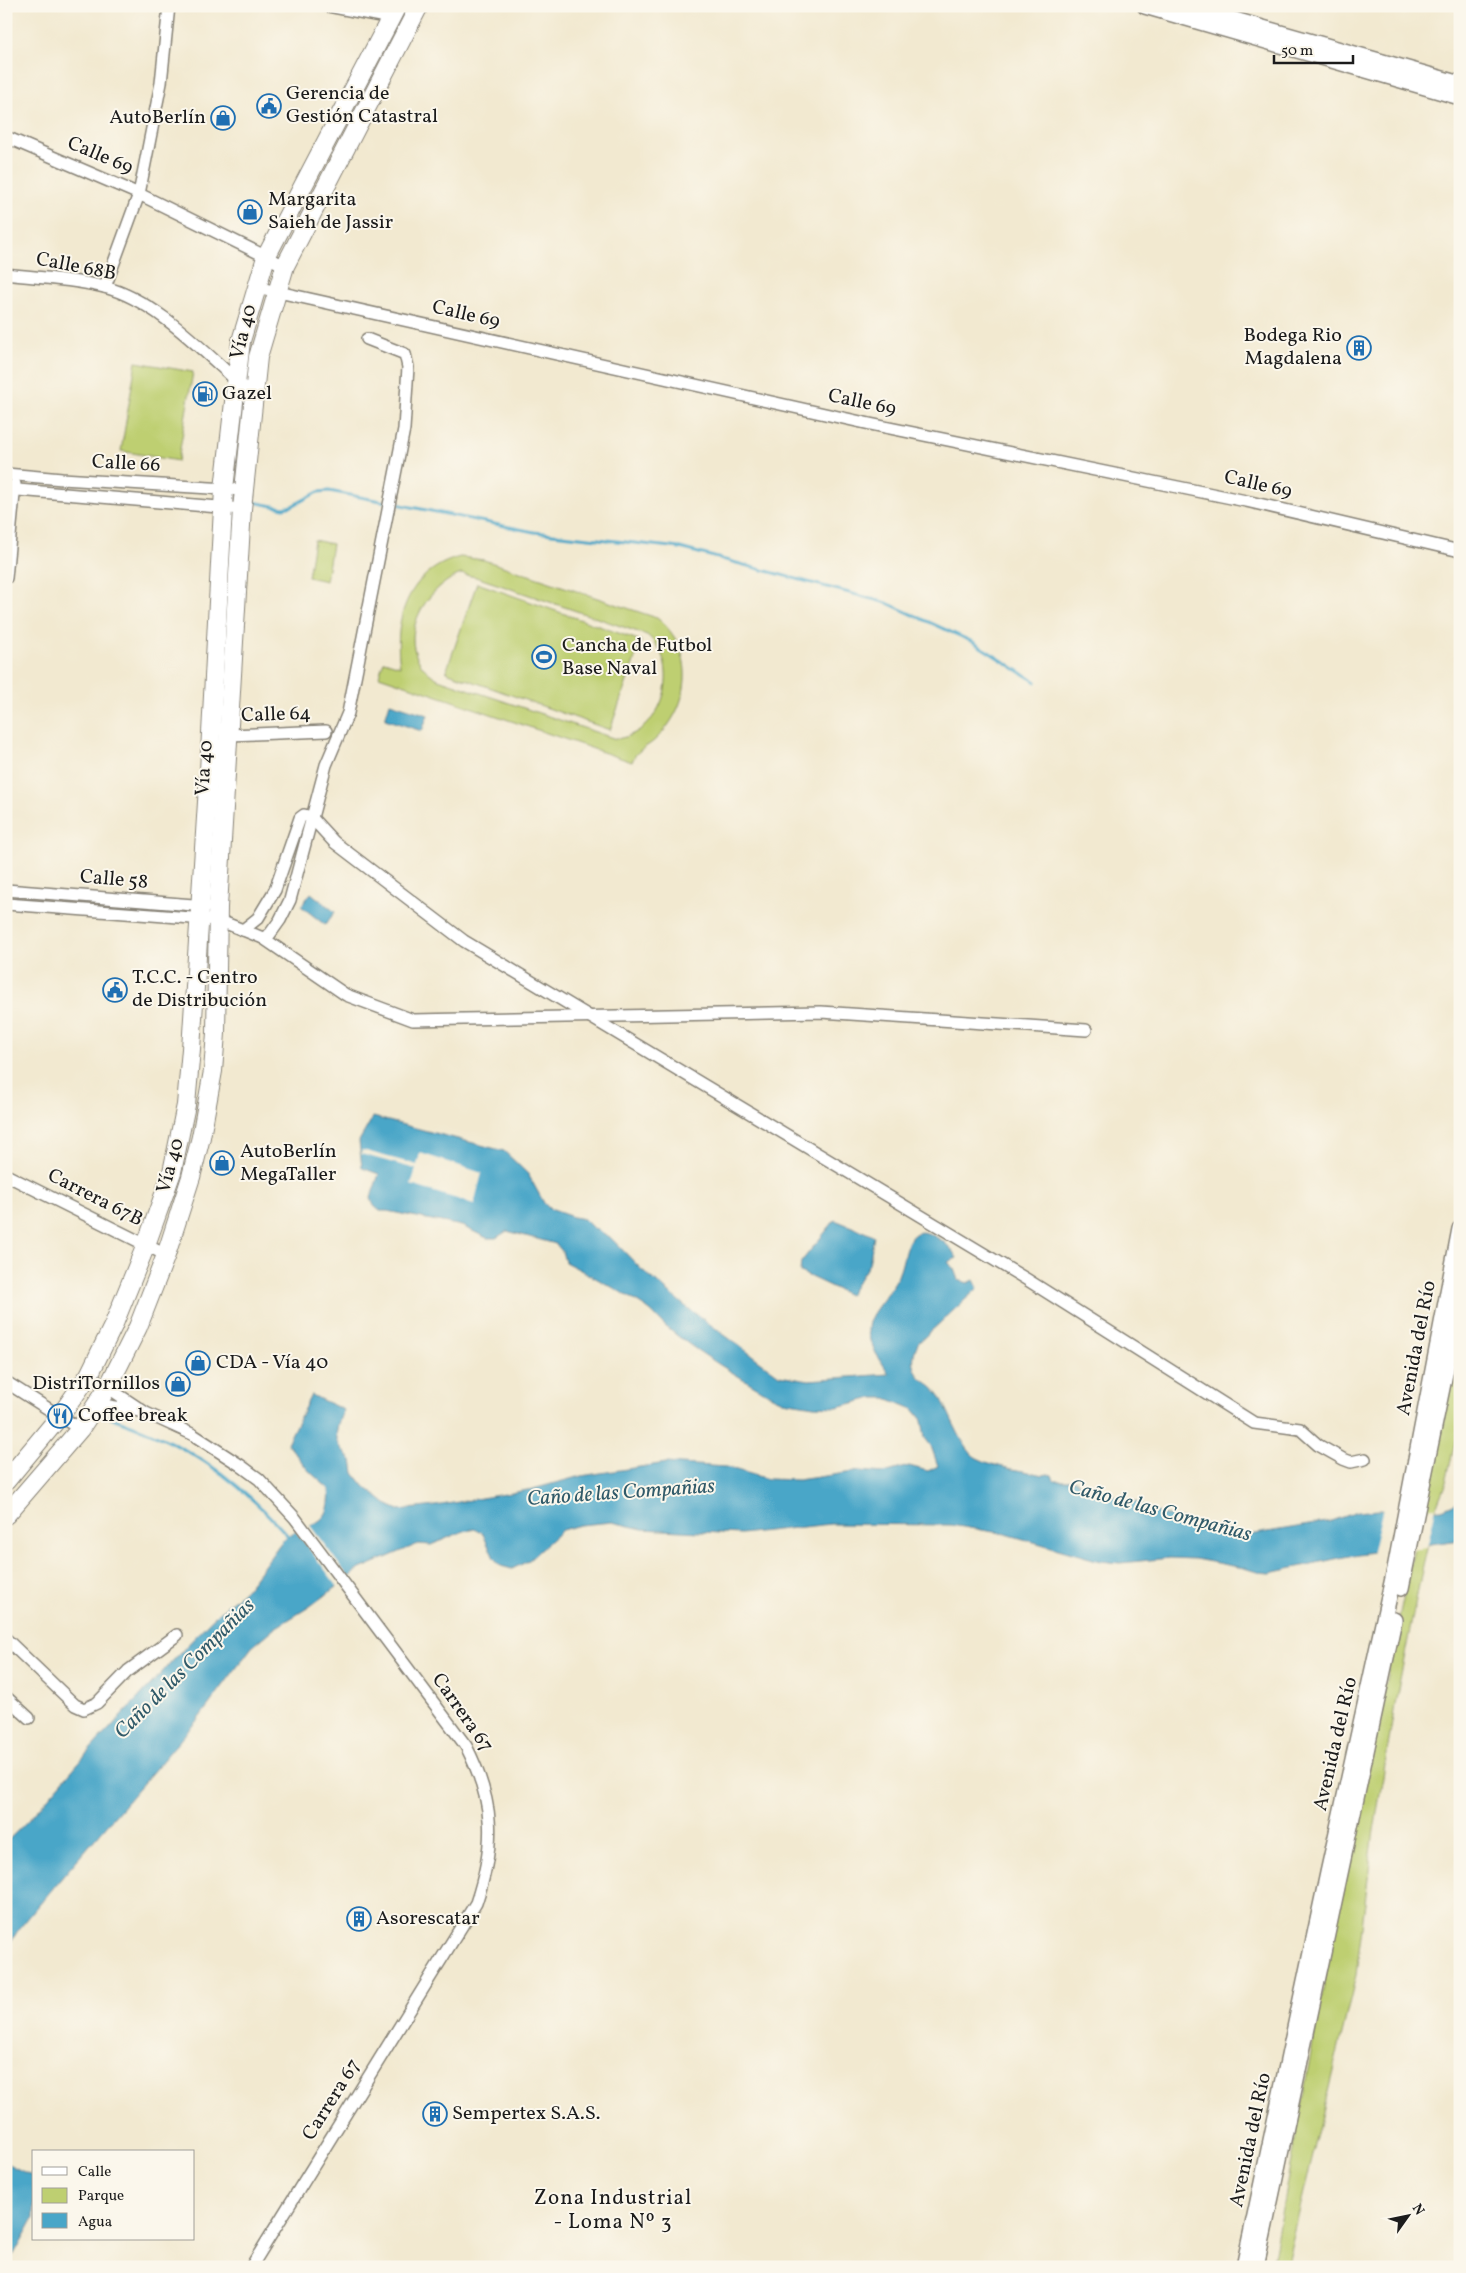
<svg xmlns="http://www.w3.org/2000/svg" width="1466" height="2273" viewBox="0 0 1466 2273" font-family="Vollkorn,serif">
	<rect width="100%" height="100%" fill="#fbf7ec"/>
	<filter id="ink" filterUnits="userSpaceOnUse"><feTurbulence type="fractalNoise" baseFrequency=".02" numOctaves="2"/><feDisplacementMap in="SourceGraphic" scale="10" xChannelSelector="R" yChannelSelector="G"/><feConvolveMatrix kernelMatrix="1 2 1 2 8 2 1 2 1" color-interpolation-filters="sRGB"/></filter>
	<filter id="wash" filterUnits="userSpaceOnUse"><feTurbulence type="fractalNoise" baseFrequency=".0096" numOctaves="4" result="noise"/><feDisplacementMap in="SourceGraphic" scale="20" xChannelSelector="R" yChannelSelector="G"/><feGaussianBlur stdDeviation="1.12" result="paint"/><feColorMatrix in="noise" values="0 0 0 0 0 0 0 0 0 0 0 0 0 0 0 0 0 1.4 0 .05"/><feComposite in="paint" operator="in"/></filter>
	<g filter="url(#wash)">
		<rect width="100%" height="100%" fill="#f2e9d0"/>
		<g fill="#becf71" stroke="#6d7646" fill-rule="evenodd">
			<polygon points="136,362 193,372 178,461 121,451"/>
			<polygon points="314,540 332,544 326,581 308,577"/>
			<path d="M460 557 484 560 657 618C697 650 692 705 656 739 647 748 636 749 632 762L379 676 384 661 400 666C393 618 408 571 460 557ZM461 574 476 577 647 635C684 665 664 733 616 739L438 679C390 652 419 590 461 574Z"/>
			<polygon points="477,583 641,641 610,730 446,672"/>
			<polygon points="1460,1341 1460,1419 1446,1482 1437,1505 1421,1575 1396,1699 1374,1830 1356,1975 1286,2267 1271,2267 1340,1899 1436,1442"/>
		</g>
		<g fill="#49a6c8" stroke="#326172">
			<polygon points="390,703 428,715 422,731 385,719"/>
			<polygon points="311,893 335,912 325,925 301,906"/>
			<path d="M373 1117 504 1151 528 1174 544 1203 550 1209 573 1217 584 1219 592 1227 610 1237 641 1269 685 1306 779 1375 809 1380 889 1374C882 1361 868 1346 868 1329 868 1314 886 1299 892 1286 895 1282 898 1277 899 1273 906 1257 905 1222 932 1235 944 1241 950 1246 957 1258L948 1262 954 1269 958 1280 968 1283 974 1280 978 1288 918 1343C914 1351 912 1360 915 1369 919 1381 934 1385 940 1396 949 1411 963 1451 977 1458 997 1468 1021 1470 1043 1475L1048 1474 1052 1475 1054 1480H1075L1085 1487 1099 1489 1119 1498 1139 1503 1147 1509 1168 1516 1250 1535 1332 1521 1357 1512 1379 1510 1396 1512 1442 1509 1460 1501V1540L1358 1554 1270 1573 1257 1572 1244 1568 1195 1559 1170 1558 1120 1563 1100 1561 1006 1534 951 1525 830 1524 741 1534 642 1529 612 1522 580 1525 562 1530 528 1561 512 1569 501 1566 494 1558 482 1532 474 1529 464 1531 431 1545 418 1544 360 1569 309 1607 275 1628 252 1647 199 1718 64 1875 19 1929 6 1949V1842C44 1807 74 1765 110 1728 144 1692 177 1656 211 1620 221 1609 234 1601 245 1590 257 1576 268 1560 279 1545 297 1519 334 1535 329 1489L309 1471 287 1443 311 1395 344 1410C333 1432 333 1443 352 1460L354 1473 364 1486 386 1504 399 1510 436 1506 533 1489 581 1476 666 1463 726 1467 768 1479 798 1480 860 1471 884 1473 909 1466 928 1471 938 1466 931 1446 925 1438 922 1420 913 1409 886 1398H873L837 1407 814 1406 783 1401 772 1396C738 1376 701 1355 670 1330 660 1323 655 1313 645 1307 619 1290 592 1276 565 1262L562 1251 556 1244 507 1231 496 1238H487L462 1226 387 1211H380L374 1206 371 1197 379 1174 362 1168 359 1141Z"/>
			<polygon points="835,1220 874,1236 869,1264 849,1295 800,1272 801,1262"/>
			<polygon points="6,2163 34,2177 34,2218 7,2267"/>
		</g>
		<g fill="#f2e9d0">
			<polygon points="362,1150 417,1165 420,1153 482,1173 474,1204 411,1185 416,1169 361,1154"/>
			<polygon points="1436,1507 1427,1548 1372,1555 1383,1508 1396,1510"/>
			<polygon points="309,1524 350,1579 338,1587 295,1530"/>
		</g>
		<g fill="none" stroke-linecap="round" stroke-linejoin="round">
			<g stroke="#49a6c8" stroke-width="3">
				<polyline points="248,501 284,508 292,506 318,492 329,491 386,502"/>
				<polyline points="392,503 534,532 680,548 887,603 973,642 1036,682"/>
				<path d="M103 1415C183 1441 232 1473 288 1536"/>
			</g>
		</g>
	</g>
	<g filter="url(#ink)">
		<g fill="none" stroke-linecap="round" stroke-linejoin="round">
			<g stroke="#878276" stroke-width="14">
				<g id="minor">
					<polyline points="328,6 391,18"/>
					<polyline points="6,137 139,194 285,266"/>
					<path d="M6 274C37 278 75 279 104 287 160 301 211 360 254 396"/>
					<polyline points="105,287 139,194 161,83 169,6"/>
					<polyline points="256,287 870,424 1246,501 1460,551"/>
					<polyline points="6,474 62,479 243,490"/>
					<polyline points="6,489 242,509"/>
					<polyline points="6,578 15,484"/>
					<polyline points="229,735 326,731"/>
					<polyline points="6,890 206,906"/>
					<polyline points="6,904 218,920 263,938 270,934 280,920 290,900 326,765 348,713 404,429 408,367 405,354 367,339"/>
					<polyline points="243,930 258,918 275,890 300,818 304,815 311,817 334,842 464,941 1026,1279 1254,1423 1300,1429 1318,1445 1343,1459 1351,1462 1365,1459"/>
					<polyline points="263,938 346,995 413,1020 821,1012 1086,1030"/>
					<polyline points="6,1175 166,1255"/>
					<path d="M89 1375 146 1413 192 1434 240 1465 259 1479 295 1518 466 1746C495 1803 496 1843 476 1903L251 2267"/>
					<polyline points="6,1382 80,1429"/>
					<polyline points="97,1404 140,1411"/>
					<polyline points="6,1639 75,1705 84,1709 97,1703 128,1671 177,1635"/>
					<polyline points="6,1697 29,1718"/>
				</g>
			</g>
			<g stroke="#878276" stroke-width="18">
				<g id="major">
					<polyline points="1145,6 1460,97"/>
					<polyline points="1185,6 1460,84"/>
					<polyline points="1401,1588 1460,1300"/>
					<polyline points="1244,2267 1328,1873 1395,1569 1460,1229"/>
					<polyline points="1256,2267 1394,1620"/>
				</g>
			</g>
			<g stroke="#878276" stroke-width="20">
				<g id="highway">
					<polyline points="6,1481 60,1416 89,1375 113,1326 146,1245 172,1172 186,1105 191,1049 209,771 224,489 241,341 266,257 397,6"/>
					<polyline points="6,1515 80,1429 108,1387 138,1327 166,1255 191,1177 201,1137 213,1071 216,1033 218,907 242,509 258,357 285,266 419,6"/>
				</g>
			</g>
			<use href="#minor" stroke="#fff" stroke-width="11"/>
			<use href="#major" stroke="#fff" stroke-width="15"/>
			<use href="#highway" stroke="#fff" stroke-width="18"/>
		</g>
	</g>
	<defs>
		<g id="civic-ring" transform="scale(1.25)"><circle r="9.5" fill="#fbf7ec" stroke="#1f6fb2" stroke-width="1.5"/><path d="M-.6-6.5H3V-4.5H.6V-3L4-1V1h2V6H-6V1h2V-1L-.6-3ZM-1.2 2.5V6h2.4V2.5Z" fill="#1f6fb2"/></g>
		<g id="shop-ring" transform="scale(1.25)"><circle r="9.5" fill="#fbf7ec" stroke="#1f6fb2" stroke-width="1.5"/><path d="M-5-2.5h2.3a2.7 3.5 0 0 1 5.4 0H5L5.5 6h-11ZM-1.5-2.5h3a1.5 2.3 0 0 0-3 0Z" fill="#1f6fb2"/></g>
		<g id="building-ring" transform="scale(1.25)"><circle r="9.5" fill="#fbf7ec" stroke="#1f6fb2" stroke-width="1.5"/><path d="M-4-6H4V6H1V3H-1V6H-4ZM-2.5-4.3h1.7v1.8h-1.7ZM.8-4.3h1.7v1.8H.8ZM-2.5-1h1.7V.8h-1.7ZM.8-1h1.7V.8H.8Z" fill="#1f6fb2"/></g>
		<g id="fuel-ring" transform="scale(1.25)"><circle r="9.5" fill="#fbf7ec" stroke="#1f6fb2" stroke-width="1.5"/><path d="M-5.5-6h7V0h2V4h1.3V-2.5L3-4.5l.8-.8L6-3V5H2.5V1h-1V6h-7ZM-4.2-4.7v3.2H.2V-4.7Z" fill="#1f6fb2"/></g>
		<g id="stadium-ring" transform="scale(1.25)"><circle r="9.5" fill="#fbf7ec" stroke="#1f6fb2" stroke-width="1.5"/><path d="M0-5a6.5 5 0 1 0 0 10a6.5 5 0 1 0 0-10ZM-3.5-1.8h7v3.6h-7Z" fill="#1f6fb2"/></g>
		<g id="restaurant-ring" transform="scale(1.25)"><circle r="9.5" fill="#fbf7ec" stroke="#1f6fb2" stroke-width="1.5"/><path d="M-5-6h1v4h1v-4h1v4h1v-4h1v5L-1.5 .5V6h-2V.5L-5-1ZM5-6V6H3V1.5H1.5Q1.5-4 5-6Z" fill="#1f6fb2"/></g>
	</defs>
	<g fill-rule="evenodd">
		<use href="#civic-ring" x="269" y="106"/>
		<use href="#shop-ring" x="223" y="118"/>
		<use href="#shop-ring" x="250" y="212"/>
		<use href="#building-ring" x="1359" y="348"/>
		<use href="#fuel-ring" x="205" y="394"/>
		<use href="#stadium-ring" x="544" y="657"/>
		<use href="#civic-ring" x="115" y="990"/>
		<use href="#shop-ring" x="222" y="1163"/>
		<use href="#shop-ring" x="198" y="1363"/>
		<use href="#shop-ring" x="178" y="1384"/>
		<use href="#restaurant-ring" x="60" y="1416"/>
		<use href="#building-ring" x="359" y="1919"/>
		<use href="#building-ring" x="435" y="2114"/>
	</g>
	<g text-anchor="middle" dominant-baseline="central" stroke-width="4" stroke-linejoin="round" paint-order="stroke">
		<g font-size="20" fill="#1c1c1c" stroke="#fbf7ec" text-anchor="start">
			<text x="286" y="94">Gerencia de<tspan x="286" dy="23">Gestión Catastral</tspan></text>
			<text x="206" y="118" text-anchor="end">AutoBerlín</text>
			<text x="268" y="200">Margarita<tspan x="268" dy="23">Saieh de Jassir</tspan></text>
			<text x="1342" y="336" text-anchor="end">Bodega Rio<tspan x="1342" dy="23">Magdalena</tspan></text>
			<text x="222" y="394">Gazel</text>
			<text x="562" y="646">Cancha de Futbol<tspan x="562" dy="23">Base Naval</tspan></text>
			<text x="132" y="978">T.C.C. - Centro<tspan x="132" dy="23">de Distribución</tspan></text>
			<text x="240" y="1152">AutoBerlín<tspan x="240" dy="23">MegaTaller</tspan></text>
			<text x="216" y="1363">CDA - Vía 40</text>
			<text x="160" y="1384" text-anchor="end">DistriTornillos</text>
			<text x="78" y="1416">Coffee break</text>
			<text x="376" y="1919">Asorescatar</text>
			<text x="452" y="2114">Sempertex S.A.S.</text>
		</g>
		<g font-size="20" fill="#1c1c1c" stroke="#fbf7ec">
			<text transform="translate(100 156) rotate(23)">Calle 69</text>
			<text transform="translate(76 267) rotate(11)">Calle 68B</text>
			<text transform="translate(466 315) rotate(13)">Calle 69</text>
			<text transform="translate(244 332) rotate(-76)">Vía 40</text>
			<text transform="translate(862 403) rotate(12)">Calle 69</text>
			<text transform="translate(126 464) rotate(3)">Calle 66</text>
			<text transform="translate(1258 485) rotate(13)">Calle 69</text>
			<text transform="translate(276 715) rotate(-2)">Calle 64</text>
			<text transform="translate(205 768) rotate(-86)">Vía 40</text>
			<text transform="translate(114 880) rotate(5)">Calle 58</text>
			<text transform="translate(171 1166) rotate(-75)">Vía 40</text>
			<text transform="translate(95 1198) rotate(27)">Carrera 67B</text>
			<text transform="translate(1417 1348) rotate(-79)">Avenida del Río</text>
			<text transform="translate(462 1713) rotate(55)">Carrera 67</text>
			<text transform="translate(1336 1744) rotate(-77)">Avenida del Río</text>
			<text transform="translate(332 2100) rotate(-58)">Carrera 67</text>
			<text transform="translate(1251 2140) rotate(-78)">Avenida del Río</text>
		</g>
		<g font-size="21" font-style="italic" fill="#305a69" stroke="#fbf7ec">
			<text transform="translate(621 1493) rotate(-4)">Caño de las Compañias</text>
			<text transform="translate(1160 1511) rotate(15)">Caño de las Compañias</text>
			<text transform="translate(185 1669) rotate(-45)">Caño de las Compañias</text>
		</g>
		<g font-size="21" letter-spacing="1" fill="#1c1c1c" stroke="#fbf7ec">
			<text x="613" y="2198">Zona Industrial<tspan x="613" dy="24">- Loma Nº 3</tspan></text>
		</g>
	</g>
	<rect width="1466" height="2273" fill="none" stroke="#fbf7ec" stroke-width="25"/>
	<rect x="32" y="2150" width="162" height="90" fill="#fbf7ec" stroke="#a29f99"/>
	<rect x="42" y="2167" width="25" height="8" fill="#ffffff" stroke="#a29f99"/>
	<text x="78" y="2176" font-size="15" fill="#1c1c1c">Calle</text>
	<rect x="42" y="2188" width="25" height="15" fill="#becf71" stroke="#a29f99"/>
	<text x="78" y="2200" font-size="15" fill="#1c1c1c">Parque</text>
	<rect x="42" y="2213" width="25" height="15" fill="#49a6c8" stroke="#a29f99"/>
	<text x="78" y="2226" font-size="15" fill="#1c1c1c">Agua</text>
	<g transform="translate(1408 2216) rotate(57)" stroke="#fbf7ec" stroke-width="4" paint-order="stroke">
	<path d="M0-4L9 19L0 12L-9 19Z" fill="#1c1c1c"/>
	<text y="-8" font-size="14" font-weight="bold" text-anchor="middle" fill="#1c1c1c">N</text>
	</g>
	<path d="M1274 55v8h79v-8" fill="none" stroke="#1c1c1c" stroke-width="2.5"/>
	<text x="1281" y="55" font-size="15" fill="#1c1c1c" stroke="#fbf7ec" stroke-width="4" paint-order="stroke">50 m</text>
</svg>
